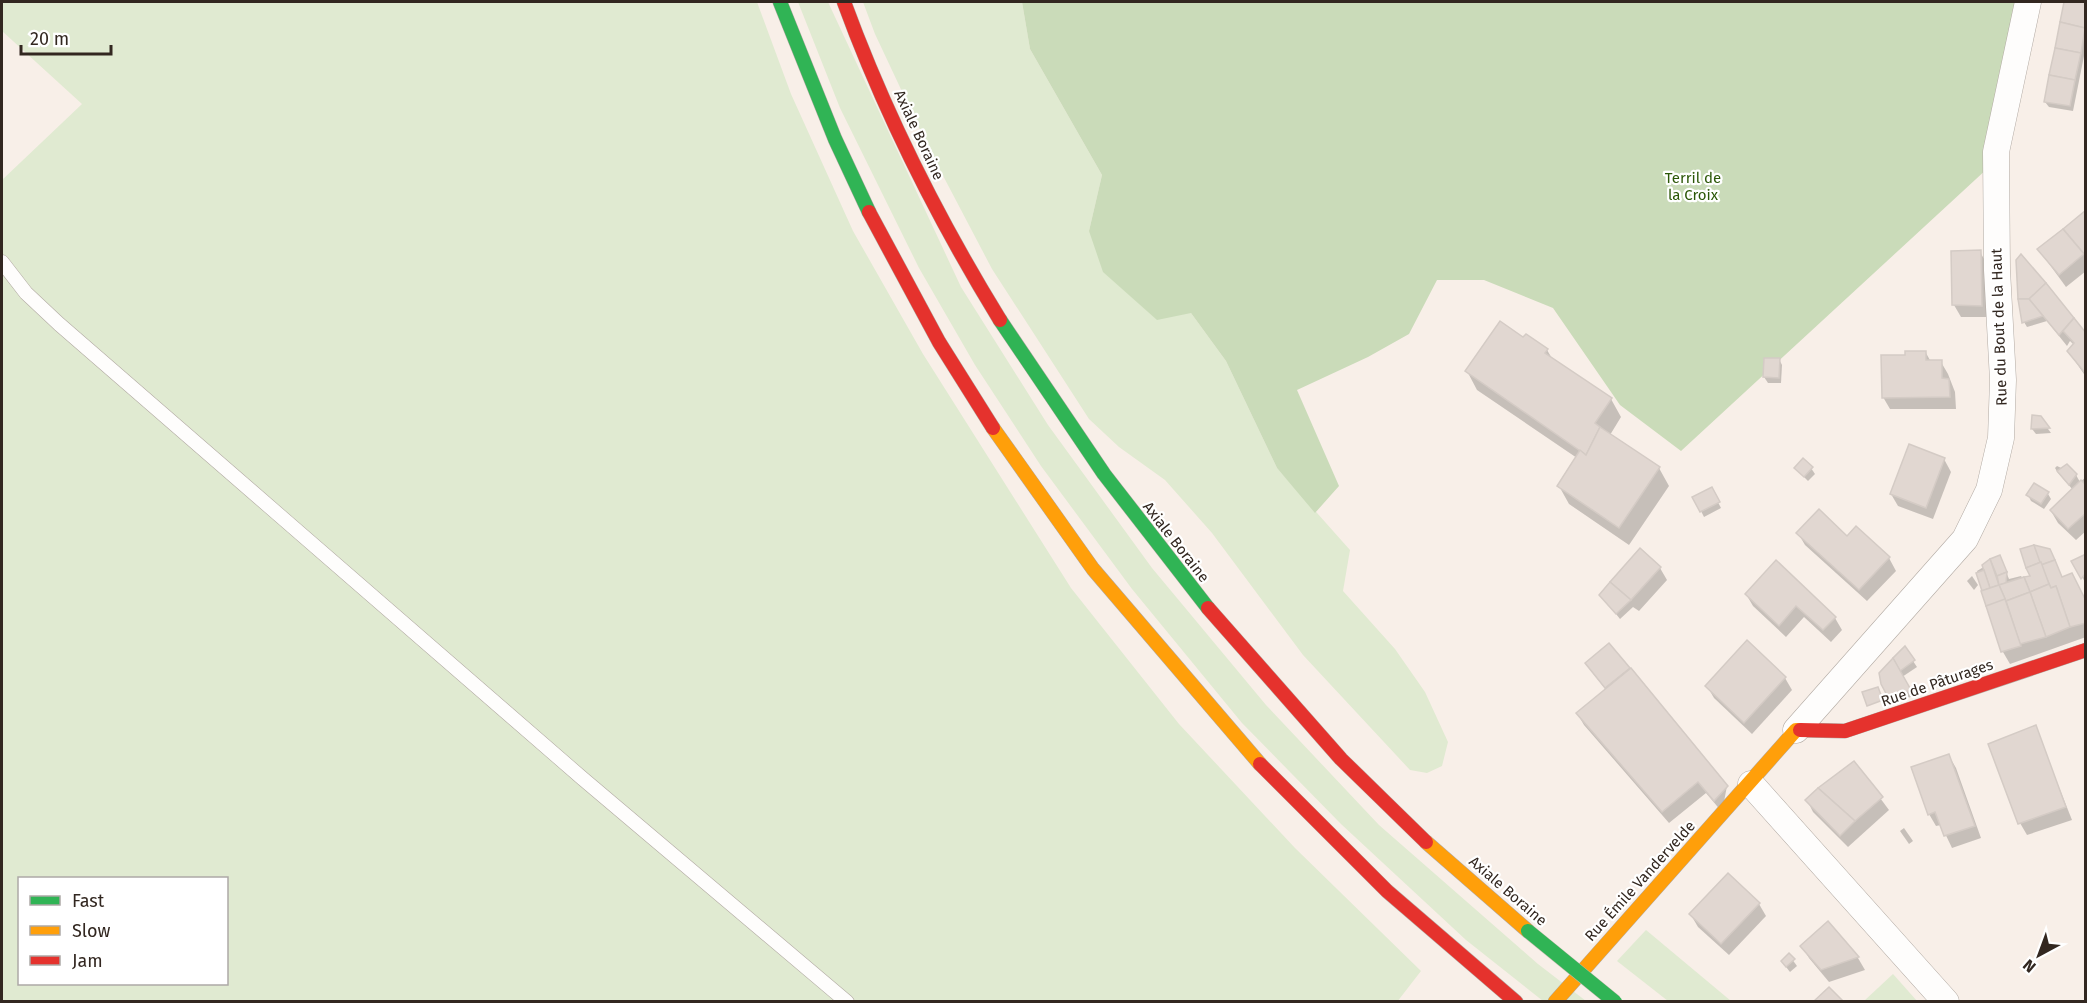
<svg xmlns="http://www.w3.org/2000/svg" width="2087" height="1003" viewBox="0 0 2087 1003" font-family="'Fira Sans',sans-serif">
	<rect width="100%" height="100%" fill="#f8efe8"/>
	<g fill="#e0ead1" fill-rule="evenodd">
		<path d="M2 2H757L791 94 853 231 923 354 1071 588 1179 724 1295 848 1421 971 1397 1002 2 1001V180L82 104 2 31ZM20 878H226V984H20Z"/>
		<polygon points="798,2 828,2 961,287 1048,425 1152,568 1266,705 1379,825 1538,964 1586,1001 1543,1001 1466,940 1341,824 1242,723 1132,589 1041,466 975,365 919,268 840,108"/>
		<polygon points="863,2 1022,2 1030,49 1102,175 1089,231 1191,313 1226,361 1277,468 1350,550 1343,591 1395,649 1425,692 1448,742 1442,766 1427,773 1410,770 1303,655 1212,533 1165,480 1119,447 1089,419 992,269 929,149 875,34"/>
		<polygon points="1646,930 1731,1001 1668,1001 1617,961"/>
		<polygon points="1893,974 1917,1001 1864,1001"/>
	</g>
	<polygon fill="#cadbb9" points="1022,2 2037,2 2001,156 1681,451 1620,405 1553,308 1484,280 1437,280 1409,334 1368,357 1297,390 1339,486 1315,513 1277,468 1226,361 1191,313 1157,320 1103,272 1089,231 1102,175 1030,49"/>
	<g fill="#0003">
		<polygon points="2065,2 2086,2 2086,46 2073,111 2049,107 2045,102"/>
		<polygon points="2086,212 2086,271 2066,287 2039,250"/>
		<polygon points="1980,252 1987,264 1988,317 1961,317 1954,305"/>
		<polygon points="2021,256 2086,333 2086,377 2068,351 2074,345 2070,341 2067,346 2047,321 2027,327 2024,322"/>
		<polygon points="1524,339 1547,350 1553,360 1611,399 1621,417 1610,435 1659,468 1669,486 1629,545 1569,504 1559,486 1577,458 1477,390 1467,371"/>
		<polygon points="1926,353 1931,362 1941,362 1948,374 1955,392 1956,409 1890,409 1883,397 1907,357"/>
		<polygon points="1765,359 1779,359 1782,365 1781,383 1768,383 1764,377"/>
		<polygon points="2034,417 2040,418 2051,433 2036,434 2032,429"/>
		<polygon points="1944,459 1951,472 1933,519 1898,506 1891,494"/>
		<polygon points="2057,466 2076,475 2080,482 2086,477 2086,531 2076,540 2058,523 2051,511 2073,490 2058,473 2055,468"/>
		<polygon points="1795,468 1811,468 1815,474 1808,481"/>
		<polygon points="1711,489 1721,508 1704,517 1694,497"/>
		<polygon points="2048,494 2051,499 2044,509 2031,501 2028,495"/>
		<polygon points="1856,528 1889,558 1896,571 1867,601 1805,545 1798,533 1847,538"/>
		<polygon points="2021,551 2057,567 2063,578 2086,602 2086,637 2010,664 2003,652 1977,571 2000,557 2009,579 2021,576 2023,579 2032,577"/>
		<polygon points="2086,556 2086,584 2073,561"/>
		<polygon points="1776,563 1835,618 1842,630 1831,642 1804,617 1786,637 1753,606 1746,594"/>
		<polygon points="1660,568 1667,580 1639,611 1633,607 1620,619 1601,595"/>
		<polygon points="1972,576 1978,585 1974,590 1967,581"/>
		<polygon points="1609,645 1727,786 1722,812 1706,793 1669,823 1584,725 1577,713 1606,690 1586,664"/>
		<polygon points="1913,661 1917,667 1902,677 1913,696 1893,704 1883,684"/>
		<polygon points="1785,678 1792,690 1752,734 1714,698 1707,686"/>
		<polygon points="2035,727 2072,820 2027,835 2020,823"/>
		<polygon points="1949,756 1956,768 1981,838 1952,848 1941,825 1936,826 1929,814"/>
		<polygon points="1854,763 1889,810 1848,847 1813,812 1807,800"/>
		<polygon points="1904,828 1913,841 1909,844 1900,831"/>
		<polygon points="1759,904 1766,916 1729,955 1698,927 1691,915"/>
		<polygon points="1828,923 1858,958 1865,970 1829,982 1809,958 1802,946"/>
		<polygon points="1789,955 1797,966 1790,972 1782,962"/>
	</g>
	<g fill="#e1d7d1" stroke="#d4cbc5" stroke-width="1.5">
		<polygon points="2064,2 2086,2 2085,28 2060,22"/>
		<polygon points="2060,22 2085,28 2081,53 2055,48"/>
		<polygon points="2055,48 2081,53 2075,80 2049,75"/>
		<polygon points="2049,75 2075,80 2070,106 2044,102"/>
		<polygon points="2086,210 2086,253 2084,254 2063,229"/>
		<polygon points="2063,229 2084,254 2059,275 2037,249"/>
		<polygon points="1981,250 1982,306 1952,305 1951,251"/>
		<polygon points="2021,254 2046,283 2029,299 2018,299 2016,260"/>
		<polygon points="2046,283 2074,318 2059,335 2029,299"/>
		<polygon points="2018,299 2029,299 2043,316 2022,323"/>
		<polygon points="2074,318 2086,333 2086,374 2067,351 2074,343 2063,331"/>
		<polygon points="1500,321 1523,337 1526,334 1548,349 1545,353 1612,398 1595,423 1600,427 1586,455 1465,371"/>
		<polygon points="1905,351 1926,351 1926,360 1942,360 1942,378 1949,379 1950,397 1882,398 1881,355 1905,355"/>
		<polygon points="1764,358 1780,358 1779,378 1763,377"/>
		<polygon points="2032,415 2041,416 2050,428 2031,429"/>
		<polygon points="1600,427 1660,467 1619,528 1557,486 1580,450 1586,455"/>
		<polygon points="1909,444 1945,458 1926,508 1890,494"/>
		<polygon points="1803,458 1813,467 1804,477 1794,468"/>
		<polygon points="2067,464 2077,474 2069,485 2057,471"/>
		<polygon points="2081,480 2086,485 2086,513 2068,529 2050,510"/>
		<polygon points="2034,483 2049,492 2041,504 2026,495"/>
		<polygon points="1712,487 1720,502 1700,512 1692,497"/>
		<polygon points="1819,509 1847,536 1856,526 1890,557 1859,590 1796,533"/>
		<polygon points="2034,545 2041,562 2026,568 2020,549"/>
		<polygon points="2034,545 2050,549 2055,560 2041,565"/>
		<polygon points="1640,548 1661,567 1631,600 1610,582"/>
		<polygon points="2086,554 2086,573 2081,579 2071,561"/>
		<polygon points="2000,555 2007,572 1997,576 1990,559"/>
		<polygon points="1990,559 1999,585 1990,588 1982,565"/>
		<polygon points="1776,560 1836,617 1823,630 1796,606 1779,626 1745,594"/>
		<polygon points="2055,560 2062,577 2072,573 2086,601 2086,623 2070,627 2056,586 2051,588 2041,565"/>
		<polygon points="2041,562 2049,584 2030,592 2024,577 2030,576 2026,568"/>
		<polygon points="1984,570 1990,588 1982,591 1976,573"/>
		<polygon points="2007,572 2006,583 1999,585 1997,576"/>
		<polygon points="2024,577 2030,592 2006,601 1999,585"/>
		<polygon points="1610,582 1631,600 1616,614 1599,595"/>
		<polygon points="2049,584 2051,588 2056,586 2070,627 2046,637 2030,592"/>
		<polygon points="1999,585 2006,601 1986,606 1981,591"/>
		<polygon points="2030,592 2046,637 2020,644 2006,601"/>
		<polygon points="2005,599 2021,646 2001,652 1986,606"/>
		<polygon points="1747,640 1786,677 1744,723 1705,686"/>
		<polygon points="1609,643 1630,668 1605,688 1585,663"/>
		<polygon points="1905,646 1915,660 1900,671 1893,658"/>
		<polygon points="1893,658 1911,690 1889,699 1881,684 1879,673"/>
		<polygon points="1631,668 1728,786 1714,801 1698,782 1662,812 1576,713"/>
		<polygon points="1878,687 1883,700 1867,706 1862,692"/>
		<polygon points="2036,725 2066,807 2018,824 1988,744"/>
		<polygon points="1949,754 1975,826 1944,836 1935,812 1928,815 1911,767"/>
		<polygon points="1854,761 1883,797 1855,821 1818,788"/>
		<polygon points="1818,788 1855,821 1840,836 1805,800"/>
		<polygon points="1728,873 1760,903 1721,944 1689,914"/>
		<polygon points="1828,921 1859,957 1821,970 1800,946"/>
		<polygon points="1789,953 1795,959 1786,967 1781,961"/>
		<polygon points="1829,987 1844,1002 1814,1002 1814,1001"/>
	</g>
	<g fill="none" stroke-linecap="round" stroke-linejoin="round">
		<g stroke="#b1a9a2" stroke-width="15">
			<polyline id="lane" points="2,262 26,293 59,324 582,778 847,1002"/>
		</g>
		<g stroke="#b1a9a2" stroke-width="27">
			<g id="street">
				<polyline points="1796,730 1965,539 1989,490 2001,438 2003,380 1997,270 1996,152 2028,2"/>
				<polyline points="1751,784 1946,1002"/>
			</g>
		</g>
		<g stroke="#b1a9a2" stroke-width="15">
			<g id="fast">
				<polyline points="780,2 835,139 869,212"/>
				<polyline points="1000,320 1104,474 1208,608"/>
			</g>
		</g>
		<g stroke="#b1a9a2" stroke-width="15">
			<g id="slow">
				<polyline points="993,428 1093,569 1260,764"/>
				<polyline points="1426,842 1528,931"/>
				<polyline points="1555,1002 1796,730 1800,730"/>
			</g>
		</g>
		<g stroke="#b1a9a2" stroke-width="15">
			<g id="jam">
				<path d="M844 2C885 114 938 219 1000 320"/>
				<polyline points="869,212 939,342 993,428"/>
				<polyline points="1208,608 1341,759 1426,842"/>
				<polyline points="1800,730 1845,731 2086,650"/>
				<polyline points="1260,764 1387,891 1516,1002"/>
			</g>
		</g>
		<use href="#lane" stroke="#fefdfc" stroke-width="14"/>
		<use href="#street" stroke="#fefdfc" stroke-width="26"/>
		<use href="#fast" stroke="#30b455" stroke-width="14"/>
		<use href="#slow" stroke="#ff9f0a" stroke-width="14"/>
		<use href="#jam" stroke="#e5322d" stroke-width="14"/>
		<g stroke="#c4baae" stroke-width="15" stroke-linecap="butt">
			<polyline id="fast-bridge" points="1528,931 1615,1002"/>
		</g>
		<use href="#fast-bridge" stroke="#30b455" stroke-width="14"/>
	</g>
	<g text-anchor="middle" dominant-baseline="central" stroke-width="4.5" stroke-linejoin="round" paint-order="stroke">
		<g font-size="15" fill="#322720" stroke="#fff">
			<text transform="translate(919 135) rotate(65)">Axiale Boraine</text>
			<text transform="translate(1999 327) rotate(-92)">Rue du Bout de la Haut</text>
			<text transform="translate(1176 542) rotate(52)">Axiale Boraine</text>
			<text transform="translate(1937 683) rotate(-19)">Rue de Pâturages</text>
			<text transform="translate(1640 881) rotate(-48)">Rue Émile Vandervelde</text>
			<text transform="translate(1508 891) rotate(41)">Axiale Boraine</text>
		</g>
		<g font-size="15" fill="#2b5707" stroke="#fff">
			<text x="1693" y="178">Terril de<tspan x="1693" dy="17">la Croix</tspan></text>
		</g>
	</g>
	<rect width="2087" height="1003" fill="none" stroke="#322720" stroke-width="6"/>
	<rect x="18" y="877" width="210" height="108" fill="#ffffff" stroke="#ada9a6" stroke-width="1.5"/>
	<rect x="30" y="896" width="30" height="9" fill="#30b455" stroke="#ada9a6" stroke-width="1.5"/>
	<text x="72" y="907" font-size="18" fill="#322720">Fast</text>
	<rect x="30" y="926" width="30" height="9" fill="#ff9f0a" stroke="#ada9a6" stroke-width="1.5"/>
	<text x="72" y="937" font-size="18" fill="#322720">Slow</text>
	<rect x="30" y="956" width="30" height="9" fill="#e5322d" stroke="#ada9a6" stroke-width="1.5"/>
	<text x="72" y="967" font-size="18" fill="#322720">Jam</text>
	<g transform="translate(2039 955) rotate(221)" stroke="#ffffff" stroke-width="4.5" paint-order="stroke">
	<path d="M0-4.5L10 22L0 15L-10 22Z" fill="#322720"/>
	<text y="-9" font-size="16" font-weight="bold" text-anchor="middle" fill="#322720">N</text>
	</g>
	<path d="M21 45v9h90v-9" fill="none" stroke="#322720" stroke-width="3"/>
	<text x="30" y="45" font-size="18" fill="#322720" stroke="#ffffff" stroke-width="4.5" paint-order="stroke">20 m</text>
</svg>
